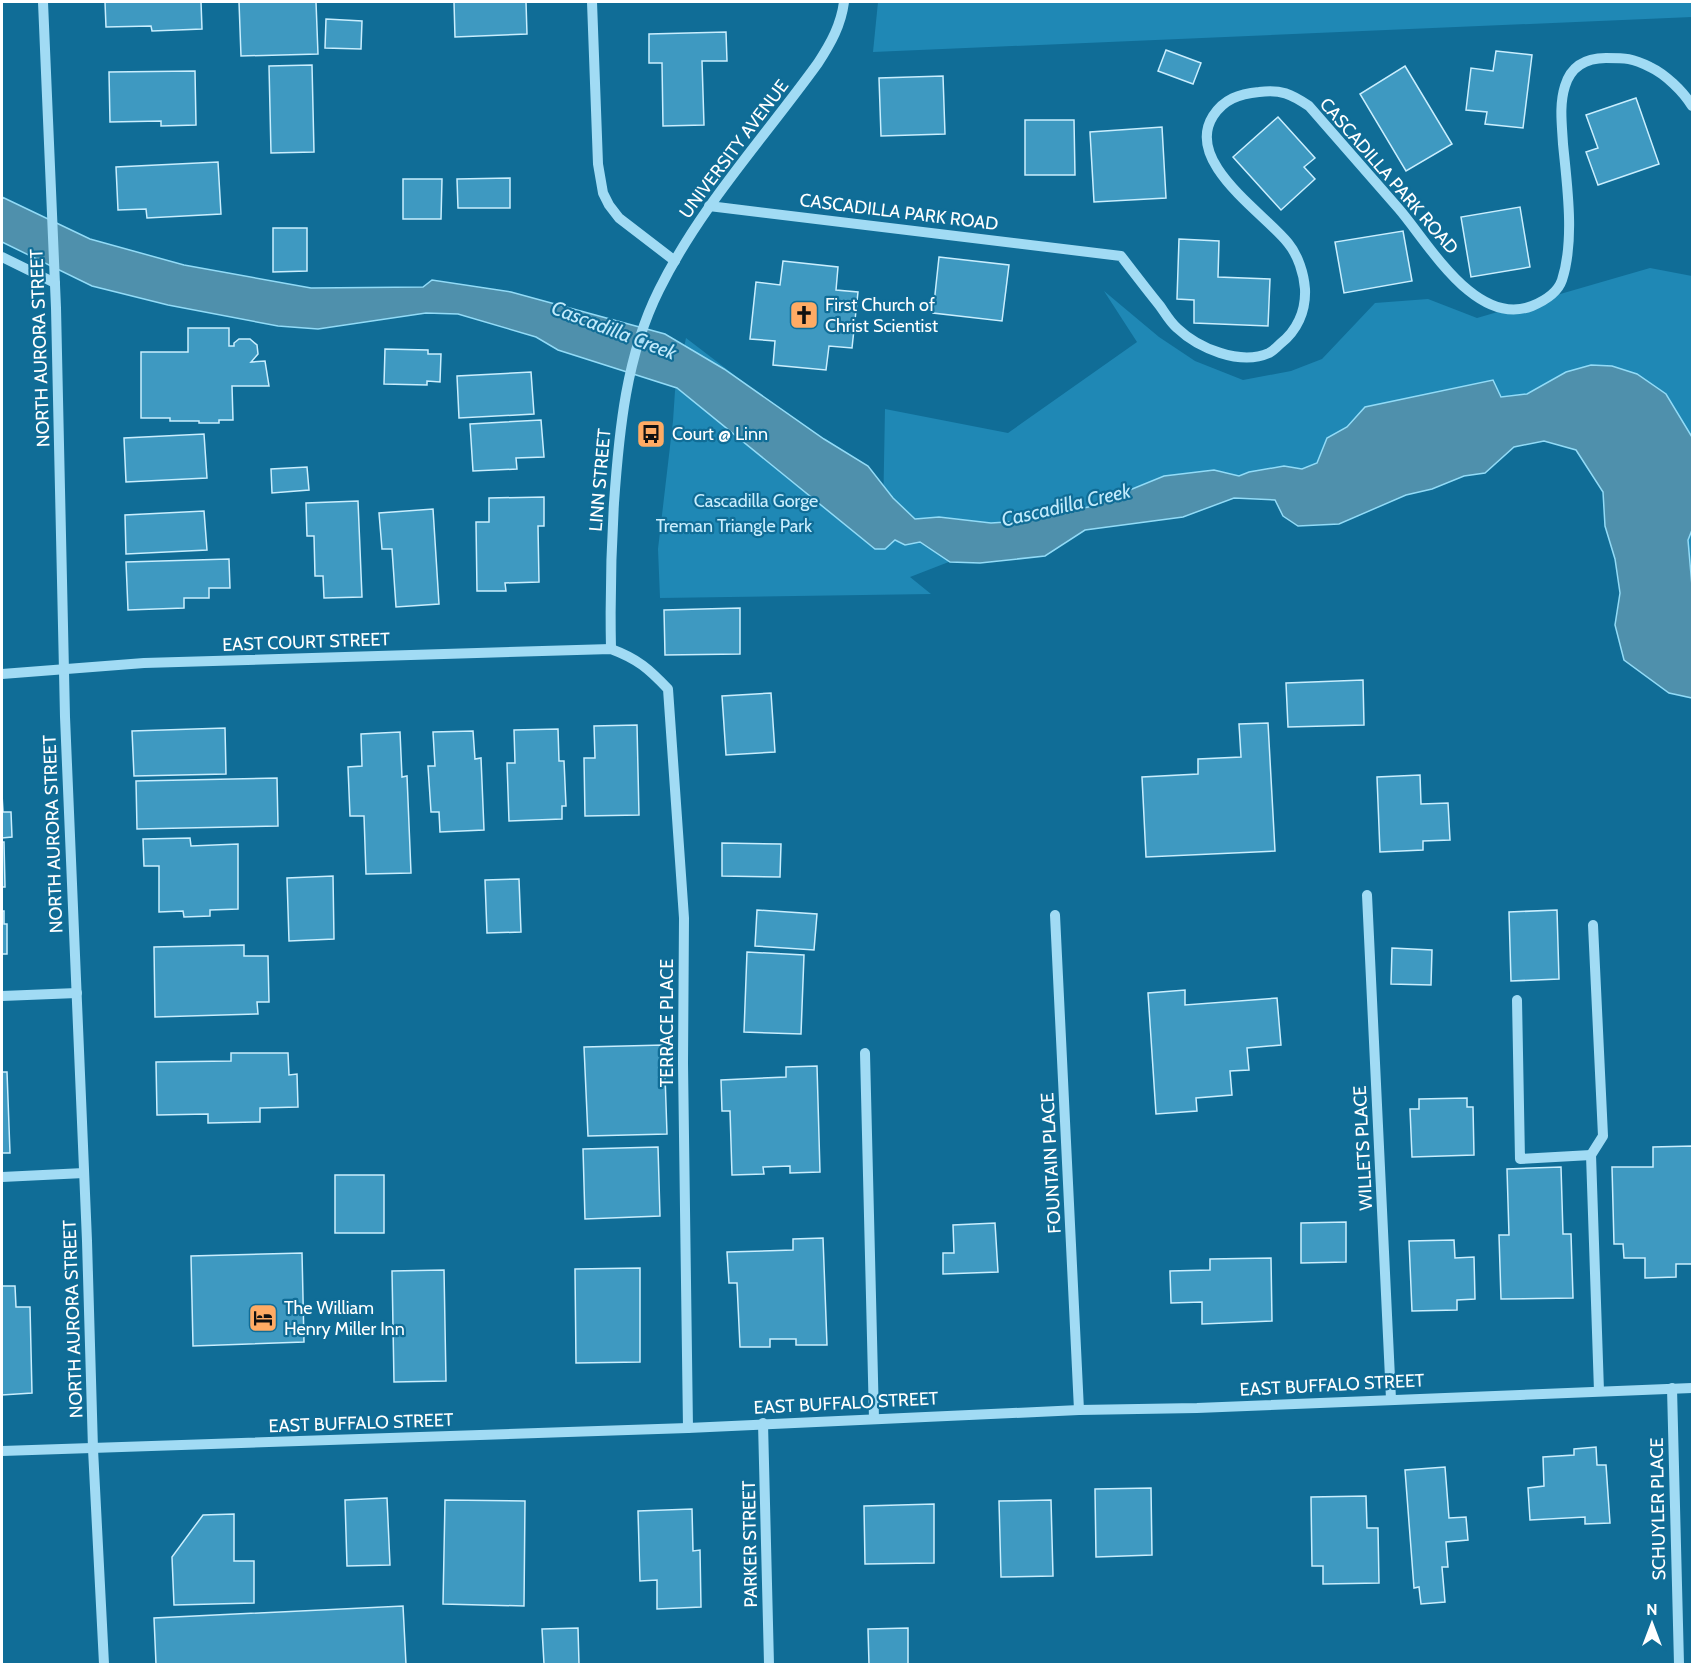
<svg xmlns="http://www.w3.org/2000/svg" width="1694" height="1666" viewBox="0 0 1694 1666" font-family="Cabin,sans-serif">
	<rect width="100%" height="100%" fill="#106d97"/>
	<g fill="#1f88b5">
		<polygon points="878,2 1692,2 1692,17 873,52"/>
		<polygon points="1650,268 1692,276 1692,668 1609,414 1189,496 1008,539 910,577 931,594 660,598 658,549 673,421 675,391 686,338 823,443 883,516 885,409 1008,433 1137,342 1104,291 1159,337 1195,361 1243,380 1291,371 1322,359 1375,303 1428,299 1477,318"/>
	</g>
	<polygon fill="#4f90ac" stroke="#92dbf7" stroke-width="1.5" points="2,197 90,239 184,265 311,288 423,287 432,280 511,292 665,334 724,369 824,439 868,466 893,498 915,519 939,517 991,523 1024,521 1088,507 1164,476 1214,470 1239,476 1249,472 1284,466 1302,469 1317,463 1327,438 1347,427 1365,407 1493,380 1501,397 1527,394 1566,372 1591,365 1612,366 1637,374 1666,394 1692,437 1692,530 1688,540 1692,586 1692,698 1669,693 1624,660 1615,625 1620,593 1615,559 1605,526 1603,492 1576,450 1544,441 1514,447 1485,473 1464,476 1432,489 1406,495 1339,524 1298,526 1283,516 1275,500 1234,498 1183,517 1085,530 1045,556 980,563 950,562 920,542 905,545 895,540 885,549 875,549 677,388 558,350 536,337 458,314 426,313 318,329 278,326 168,305 92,286 2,242"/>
	<g fill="#3e99c1" stroke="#c9eefe" stroke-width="1.5">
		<polygon points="105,2 201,2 202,29 152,31 151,26 106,27"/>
		<polygon points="239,2 316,2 318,54 241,56"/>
		<polygon points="454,2 526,2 527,34 455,37"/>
		<polygon points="326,19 362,21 361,49 325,48"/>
		<polygon points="726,32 727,61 702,61 704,125 663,126 662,63 649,63 649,34"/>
		<polygon points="1166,50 1201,63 1193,84 1158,71"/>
		<polygon points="1496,51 1532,55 1523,128 1485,124 1487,112 1466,110 1471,68 1493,71"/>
		<polygon points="312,65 314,152 271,153 269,66"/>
		<polygon points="1405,66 1452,144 1406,171 1360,94"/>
		<polygon points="195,71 196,125 161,126 161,121 110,122 109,72"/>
		<polygon points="943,76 945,134 881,136 879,78"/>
		<polygon points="1636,98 1659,164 1598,185 1586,152 1598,148 1586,115"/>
		<polygon points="1278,117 1315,158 1304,167 1315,179 1281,210 1233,157"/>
		<polygon points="1025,120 1074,120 1075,175 1025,175"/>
		<polygon points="1162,127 1166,198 1094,202 1090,132"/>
		<polygon points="218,162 221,214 147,218 146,209 118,210 116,167"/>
		<polygon points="510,178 510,208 458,208 457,179"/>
		<polygon points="403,179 442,179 441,219 403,219"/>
		<polygon points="1520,207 1530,267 1471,277 1461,217"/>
		<polygon points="273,228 307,228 307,271 273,272"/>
		<polygon points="1403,231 1412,281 1344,293 1335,242"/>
		<polygon points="1179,239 1219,241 1218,277 1270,279 1268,326 1194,323 1194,300 1177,299"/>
		<polygon points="939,257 1009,265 1002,321 933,313"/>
		<polygon points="783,261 838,267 836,290 858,292 852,348 829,346 826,370 773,365 775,341 750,339 756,282 780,285"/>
		<polygon points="188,328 229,328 229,346 234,346 234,343 239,339 250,339 257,345 258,354 251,362 265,361 269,386 232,386 233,420 219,420 219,423 199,423 199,421 170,421 170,418 141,418 141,352 188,352"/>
		<polygon points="385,349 428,350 428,354 441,354 440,382 427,381 427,385 384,384"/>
		<polygon points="531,372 534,414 459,418 457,376"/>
		<polygon points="541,420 544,457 516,458 517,469 473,471 470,424"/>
		<polygon points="204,434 207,478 126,482 124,438"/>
		<polygon points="307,467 309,490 272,493 271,469"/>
		<polygon points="544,497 544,526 538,526 539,582 505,583 506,591 477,591 476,522 489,522 489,498"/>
		<polygon points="358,501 362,597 324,598 323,576 315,576 314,536 307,536 306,503"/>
		<polygon points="433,509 439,604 396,607 392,549 382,549 379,513"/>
		<polygon points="204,511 207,550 126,554 125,515"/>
		<polygon points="229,559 230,588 209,588 209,598 184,598 184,608 128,610 126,562"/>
		<polygon points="740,608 740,654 665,655 664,610"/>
		<polygon points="1363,680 1364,725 1288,727 1286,683"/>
		<polygon points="771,693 775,752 726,755 722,696"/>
		<polygon points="1268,723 1275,851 1146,857 1142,777 1198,774 1198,759 1241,757 1239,724"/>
		<polygon points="637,725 639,815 585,816 584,758 595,758 594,726"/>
		<polygon points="225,728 226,774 134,776 132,731"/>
		<polygon points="558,729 559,761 564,761 566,806 562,806 562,819 509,821 507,763 515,763 514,730"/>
		<polygon points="473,731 475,759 481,758 484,830 440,832 439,812 431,812 428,766 435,766 433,732"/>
		<polygon points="400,732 402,777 407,776 411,873 366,874 364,816 350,816 348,767 362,766 361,734"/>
		<polygon points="1420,775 1421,804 1448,803 1450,840 1423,841 1423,850 1380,852 1377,777"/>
		<polygon points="277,778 278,826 137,829 136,781"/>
		<polygon points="2,794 3,812 11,812 12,837 2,838"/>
		<polygon points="190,838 191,846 238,844 238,909 210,910 210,916 184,917 183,911 159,912 159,866 144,866 143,839"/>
		<polygon points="2,842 4,842 5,887 2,887"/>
		<polygon points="722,843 781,844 780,877 722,876"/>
		<polygon points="333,876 334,939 289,941 287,878"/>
		<polygon points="519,879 521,932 487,933 485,880"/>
		<polygon points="757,910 817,914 814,950 755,946"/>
		<polygon points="1557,910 1559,979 1511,981 1509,912"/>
		<polygon points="2,911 4,911 4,924 7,924 7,954 2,954"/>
		<polygon points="244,945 244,956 268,956 269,1002 257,1002 258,1014 155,1017 154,947"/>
		<polygon points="1392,948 1432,950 1431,985 1391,984"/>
		<polygon points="747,952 804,955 801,1034 744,1032"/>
		<polygon points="1185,990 1185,1005 1277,998 1281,1045 1247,1048 1249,1070 1230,1071 1232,1095 1196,1098 1197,1111 1156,1114 1148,993"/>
		<polygon points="664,1045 667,1134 588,1136 584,1047"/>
		<polygon points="231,1053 288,1053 289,1075 297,1074 298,1107 260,1108 260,1122 208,1123 208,1114 157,1115 156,1062 231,1061"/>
		<polygon points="817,1066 820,1172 790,1173 790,1166 763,1167 764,1174 732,1175 730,1111 722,1111 721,1080 786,1077 786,1067"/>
		<polygon points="2,1072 7,1072 10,1153 2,1153"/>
		<polygon points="1467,1098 1467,1107 1473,1107 1474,1155 1412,1157 1410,1109 1419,1109 1419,1099"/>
		<polygon points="1692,1146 1692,1264 1676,1264 1676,1277 1645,1278 1645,1258 1624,1258 1623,1244 1614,1244 1612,1167 1653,1167 1653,1147"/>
		<polygon points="658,1147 660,1216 585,1219 583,1149"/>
		<polygon points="1561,1167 1563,1234 1571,1234 1573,1298 1501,1299 1499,1235 1509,1235 1507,1169"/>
		<rect x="335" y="1175" width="49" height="58"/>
		<polygon points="1346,1222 1346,1262 1301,1263 1301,1223"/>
		<polygon points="995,1223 998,1272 943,1274 943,1253 954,1253 953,1225"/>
		<polygon points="823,1238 827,1345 796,1345 796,1339 770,1339 770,1347 740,1347 737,1283 729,1283 727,1252 793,1250 793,1239"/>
		<polygon points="1454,1240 1455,1258 1474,1257 1475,1299 1457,1300 1457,1310 1412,1311 1409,1241"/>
		<polygon points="302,1253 304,1342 193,1346 191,1256"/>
		<polygon points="1271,1258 1272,1321 1202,1324 1202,1302 1171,1303 1170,1271 1210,1270 1210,1259"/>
		<polygon points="640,1268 640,1362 576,1363 575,1269"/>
		<polygon points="444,1270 446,1381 394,1382 392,1271"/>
		<polygon points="2,1286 15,1286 16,1307 30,1307 32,1393 2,1395"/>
		<polygon points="1596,1447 1597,1465 1606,1465 1610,1523 1585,1524 1585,1517 1530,1520 1528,1488 1544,1486 1543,1457 1574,1455 1574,1449"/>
		<polygon points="1445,1467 1449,1518 1466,1517 1468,1540 1446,1542 1448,1567 1442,1567 1445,1602 1421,1604 1419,1587 1414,1588 1405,1470"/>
		<polygon points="1151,1488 1152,1555 1096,1557 1095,1489"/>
		<polygon points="1366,1496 1367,1528 1378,1528 1379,1583 1323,1584 1323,1566 1312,1566 1311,1497"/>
		<polygon points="387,1498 390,1565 347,1566 345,1500"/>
		<polygon points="445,1500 525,1501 524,1606 443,1604"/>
		<polygon points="1051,1500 1053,1576 1001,1577 999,1501"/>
		<polygon points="934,1504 934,1563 865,1564 864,1506"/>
		<polygon points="692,1509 693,1551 700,1550 701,1607 657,1609 657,1580 640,1581 638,1511"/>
		<polygon points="234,1514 234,1561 254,1561 254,1603 174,1605 172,1557 203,1515"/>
		<polygon points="403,1606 406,1664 156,1664 154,1618"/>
		<polygon points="578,1628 579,1664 544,1664 542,1629"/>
		<polygon points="908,1628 908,1664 869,1664 868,1629"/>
	</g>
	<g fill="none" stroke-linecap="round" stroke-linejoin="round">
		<g stroke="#a1dbf4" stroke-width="10">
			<polyline points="43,2 56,308 65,717 87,1241 93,1449 104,1664"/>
			<polyline points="592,2 598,164 603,193 609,205 619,218 675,261"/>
			<path d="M709 206 1121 256C1134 273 1147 290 1160 306 1165 313 1170 322 1177 328 1198 348 1240 366 1269 353 1273 351 1277 347 1280 344 1297 331 1306 311 1305 289 1304 274 1298 255 1288 243 1263 212 1184 162 1213 116 1224 99 1239 94 1259 92 1281 89 1291 94 1309 106 1339 140 1369 175 1399 209 1429 244 1476 328 1532 306 1544 301 1558 292 1562 280 1575 240 1567 185 1563 144 1562 125 1559 105 1565 86 1571 66 1586 58 1606 58 1626 58 1632 58 1650 67 1665 74 1683 91 1692 106"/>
			<polyline points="2,257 55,283"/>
			<path d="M611 649C610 600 611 552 614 503 619 431 626 356 659 290 700 207 764 138 818 63 831 43 841 25 844 2"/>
			<path d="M2 674 144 663 611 649C638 659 649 669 668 689L684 918 683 1063 688 1428"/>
			<polyline points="1367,895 1391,1399"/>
			<polyline points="1055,915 1079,1410"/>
			<polyline points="1593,925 1603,1136 1591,1155 1599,1391"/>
			<polyline points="2,996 77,993"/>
			<polyline points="1517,1000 1520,1159 1591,1155"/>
			<polyline points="865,1053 874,1419"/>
			<polyline points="2,1177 84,1173"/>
			<polyline points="1672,1388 1679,1664"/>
			<polyline points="763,1423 769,1664"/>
			<polyline points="2,1451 688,1428 1079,1410 1197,1408 1692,1388"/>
		</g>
	</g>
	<defs>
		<g id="church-square" transform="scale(1.5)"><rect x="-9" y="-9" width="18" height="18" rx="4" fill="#ffab64" stroke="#106d97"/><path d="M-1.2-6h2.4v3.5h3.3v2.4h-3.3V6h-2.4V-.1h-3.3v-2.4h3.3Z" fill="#111"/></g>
		<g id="bus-square" transform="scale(1.5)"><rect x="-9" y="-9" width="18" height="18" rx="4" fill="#ffab64" stroke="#106d97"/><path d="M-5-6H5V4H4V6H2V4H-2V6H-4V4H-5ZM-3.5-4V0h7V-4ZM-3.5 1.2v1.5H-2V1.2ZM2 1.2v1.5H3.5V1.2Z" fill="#111"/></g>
		<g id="hotel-square" transform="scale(1.5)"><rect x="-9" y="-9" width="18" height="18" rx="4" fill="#ffab64" stroke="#106d97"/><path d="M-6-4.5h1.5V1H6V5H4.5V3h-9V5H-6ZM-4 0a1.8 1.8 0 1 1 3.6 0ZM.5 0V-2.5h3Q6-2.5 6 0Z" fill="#111"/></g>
	</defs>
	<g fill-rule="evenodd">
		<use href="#church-square" x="804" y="315"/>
		<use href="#bus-square" x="651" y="434"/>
		<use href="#hotel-square" x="263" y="1318"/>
	</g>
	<g text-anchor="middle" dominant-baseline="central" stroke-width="4.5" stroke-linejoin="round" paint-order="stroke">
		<g font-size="18" fill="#fff" stroke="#106d97">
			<text transform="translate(734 149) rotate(-53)">UNIVERSITY AVENUE</text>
			<text transform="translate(1389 176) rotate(49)">CASCADILLA PARK ROAD</text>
			<text transform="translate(899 212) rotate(7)">CASCADILLA PARK ROAD</text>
			<text transform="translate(40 348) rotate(-92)">NORTH AURORA STREET</text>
			<text transform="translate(600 480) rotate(-85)">LINN STREET</text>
			<text transform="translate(306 642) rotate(-2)">EAST COURT STREET</text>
			<text transform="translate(53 834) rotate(-92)">NORTH AURORA STREET</text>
			<text transform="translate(667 1023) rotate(-90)">TERRACE PLACE</text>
			<text transform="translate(1363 1148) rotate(-93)">WILLETS PLACE</text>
			<text transform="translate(1051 1163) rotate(-93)">FOUNTAIN PLACE</text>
			<text transform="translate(73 1319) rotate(-92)">NORTH AURORA STREET</text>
			<text transform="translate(1332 1385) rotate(-3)">EAST BUFFALO STREET</text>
			<text transform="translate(846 1403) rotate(-3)">EAST BUFFALO STREET</text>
			<text transform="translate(361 1423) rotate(-2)">EAST BUFFALO STREET</text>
			<text transform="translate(1658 1509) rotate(-91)">SCHUYLER PLACE</text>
			<text transform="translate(750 1544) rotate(-91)">PARKER STREET</text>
		</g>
		<g font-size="18" fill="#fff" stroke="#106d97" text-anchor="start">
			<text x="825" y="305">First Church of<tspan x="825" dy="21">Christ Scientist</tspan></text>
			<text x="672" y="434">Court @ Linn</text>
			<text x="284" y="1308">The William<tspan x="284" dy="21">Henry Miller Inn</tspan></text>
		</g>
		<g font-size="18" fill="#c9eefe" stroke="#106d97">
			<text x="756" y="501">Cascadilla Gorge</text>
			<text x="734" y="526">Treman Triangle Park</text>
		</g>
		<g font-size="20" font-style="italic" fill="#c2ebfc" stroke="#106d97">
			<text transform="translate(614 330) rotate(21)">Cascadilla Creek</text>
			<text transform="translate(1066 505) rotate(-13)">Cascadilla Creek</text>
		</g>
	</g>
	<rect width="1694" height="1666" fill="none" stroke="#ffffff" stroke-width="6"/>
	<g transform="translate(1652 1624)" stroke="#106d97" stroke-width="4.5" paint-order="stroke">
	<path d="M0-4.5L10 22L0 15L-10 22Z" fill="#ffffff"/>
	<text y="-9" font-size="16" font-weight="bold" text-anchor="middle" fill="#ffffff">N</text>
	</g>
</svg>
